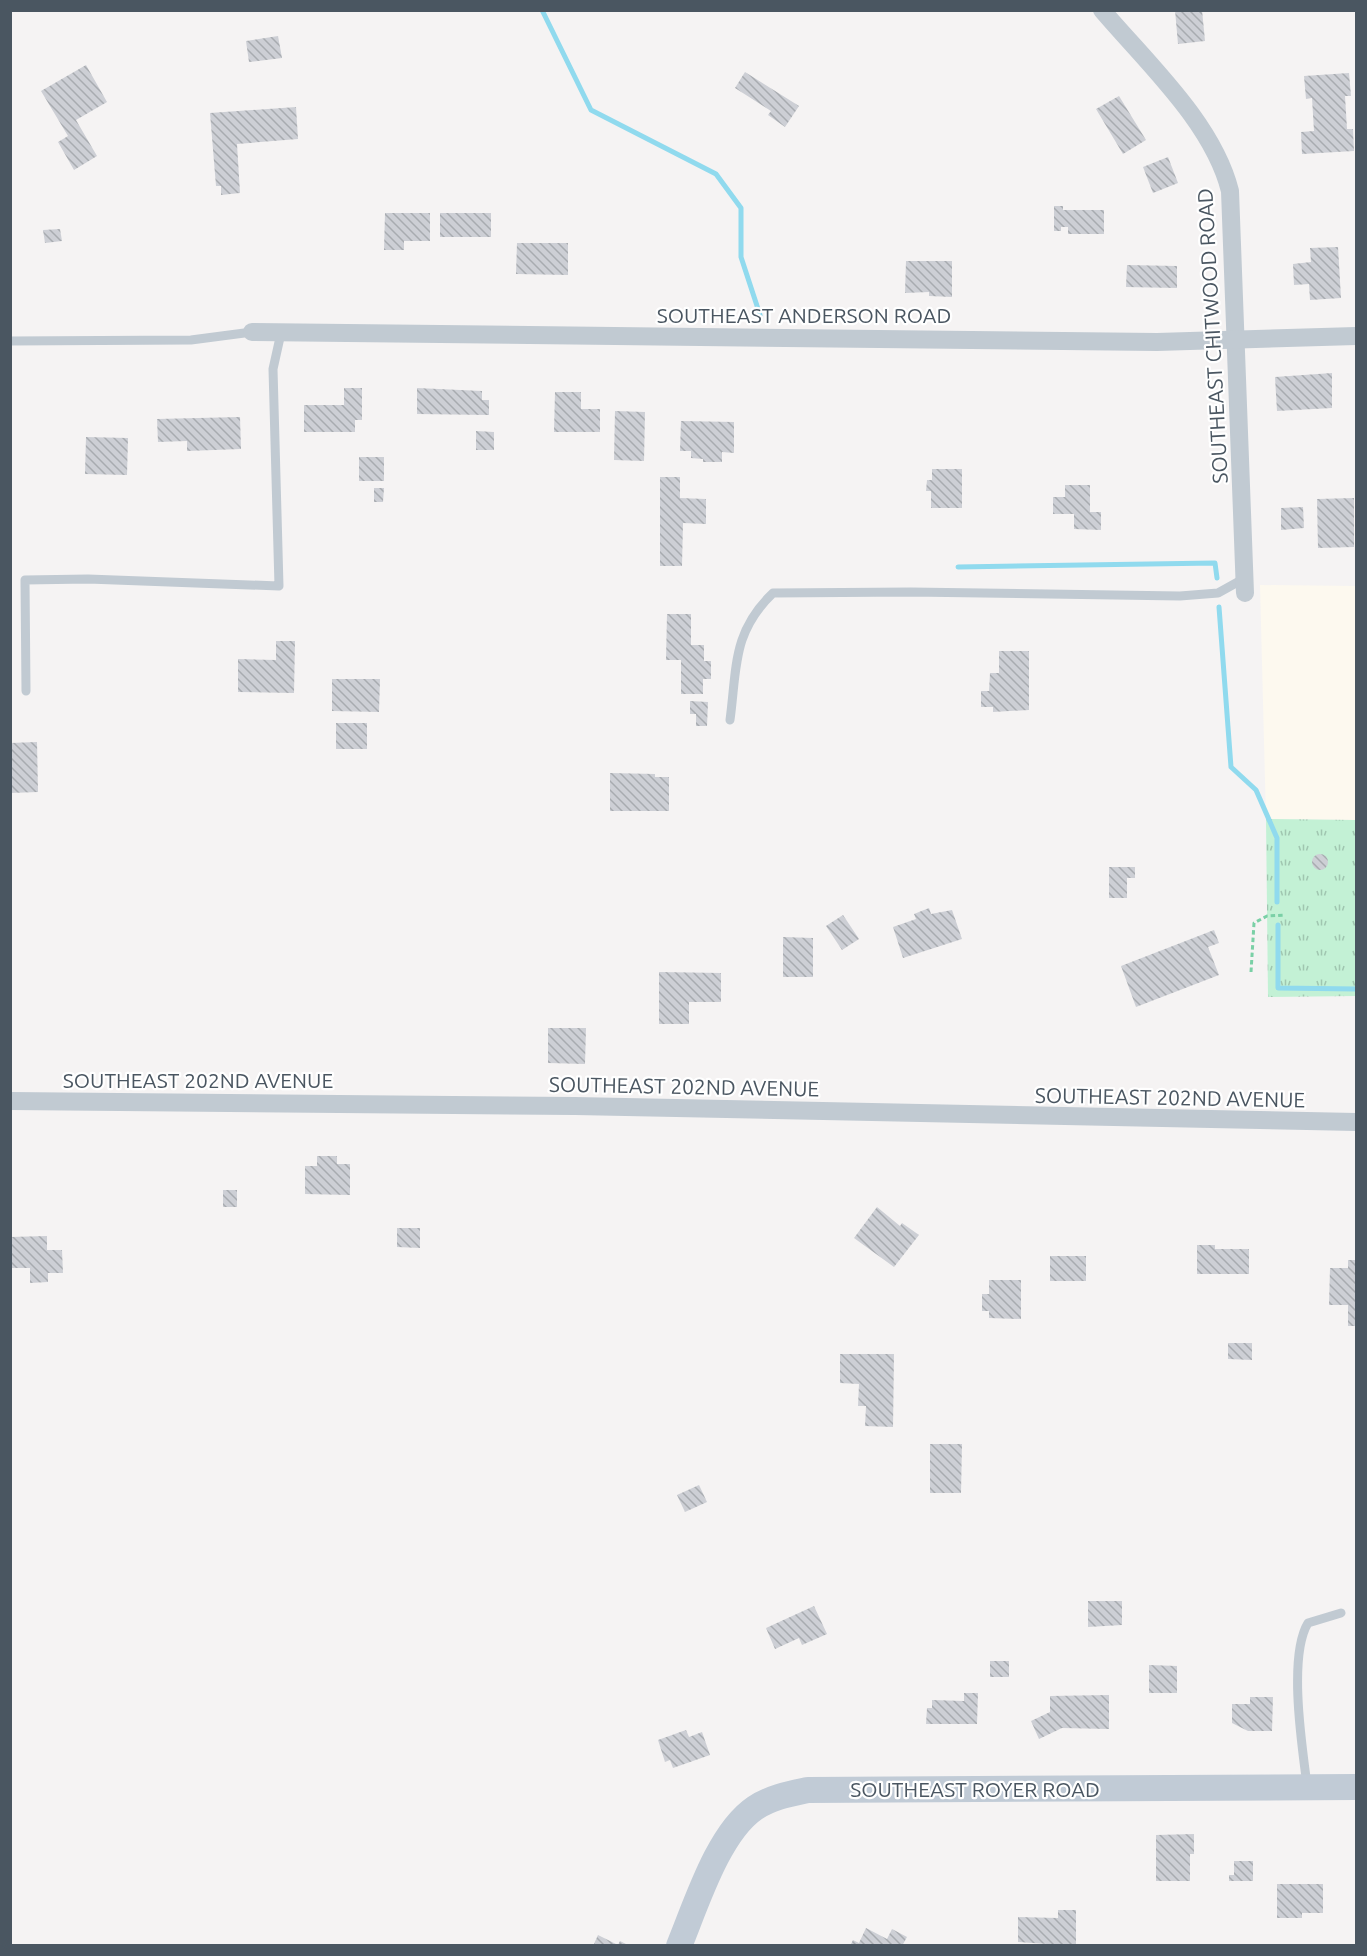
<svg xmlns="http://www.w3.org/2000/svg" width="1367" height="1956" viewBox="0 0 1367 1956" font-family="Ubuntu,sans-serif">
	<defs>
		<pattern id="grass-tufts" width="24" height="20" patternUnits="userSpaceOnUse" patternTransform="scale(1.5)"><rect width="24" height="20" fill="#c3f1d5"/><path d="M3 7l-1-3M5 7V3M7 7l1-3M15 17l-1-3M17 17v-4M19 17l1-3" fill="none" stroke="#a0c6b0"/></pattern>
		<pattern id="building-back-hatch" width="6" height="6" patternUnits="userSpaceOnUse" patternTransform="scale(1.5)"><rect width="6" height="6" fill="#cdcfd5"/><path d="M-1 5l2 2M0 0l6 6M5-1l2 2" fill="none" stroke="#a8abb0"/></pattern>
	</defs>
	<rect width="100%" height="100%" fill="#f5f3f3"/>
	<polygon fill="#fdf9ef" points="1260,585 1356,586 1356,820 1266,819"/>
	<polygon fill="url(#grass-tufts)" points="1266,819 1356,820 1356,996 1268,997"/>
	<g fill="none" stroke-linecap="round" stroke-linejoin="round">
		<g stroke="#90daee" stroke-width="5">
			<polyline points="542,10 591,110 716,174 741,208 741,257 760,315"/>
			<polyline points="958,567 1215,563 1217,578"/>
			<polyline points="1219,607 1231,767 1256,790 1277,838 1277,902"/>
			<polyline points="1278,925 1278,988 1356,989"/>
		</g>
	</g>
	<g fill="url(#building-back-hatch)">
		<polygon points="1175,10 1202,10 1205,41 1178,44"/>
		<polygon points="278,36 282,58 249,62 246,41"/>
		<polygon points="86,65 107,102 76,120 97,156 74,170 58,142 68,136 41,91"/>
		<polygon points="745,72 799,106 785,127 768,115 771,111 735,88"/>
		<polygon points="1349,73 1351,96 1345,96 1347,129 1353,129 1354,151 1302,154 1301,132 1314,131 1312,98 1306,99 1304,76"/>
		<polygon points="1119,96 1146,140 1123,154 1096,109"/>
		<polygon points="296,107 298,139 237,144 240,193 221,195 221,186 216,186 210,113"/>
		<polygon points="1168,157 1178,183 1153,193 1143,167"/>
		<polygon points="1054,206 1063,206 1063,210 1104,210 1104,234 1068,234 1068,227 1061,227 1061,231 1054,231"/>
		<polygon points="385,213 430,213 430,241 404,241 404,250 384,250"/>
		<rect x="440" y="213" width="51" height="24"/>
		<polygon points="60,229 62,241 45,243 43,230"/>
		<polygon points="517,243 568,243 568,275 516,274"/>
		<polygon points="1338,247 1341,298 1310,300 1309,284 1294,285 1293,264 1311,262 1310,248"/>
		<polygon points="906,261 952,261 952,297 929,296 929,292 905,293"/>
		<polygon points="1127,265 1177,266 1177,288 1126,287"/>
		<polygon points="1332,373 1332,408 1277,411 1275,377"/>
		<polygon points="344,388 362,388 362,420 355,420 355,432 304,432 304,405 344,405"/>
		<polygon points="417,388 482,391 482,400 489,400 489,415 417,414"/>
		<polygon points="555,392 581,392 581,409 600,409 600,432 554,432"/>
		<polygon points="615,411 645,412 644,461 614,460"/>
		<polygon points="240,417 241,449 187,451 187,441 158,442 157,419"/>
		<polygon points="681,421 734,422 734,453 722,452 722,462 703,462 703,459 691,458 691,451 680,451"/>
		<polygon points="476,431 494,432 494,450 476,450"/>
		<polygon points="86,437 128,438 127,475 85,474"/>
		<rect x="359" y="457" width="25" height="24"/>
		<polygon points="932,469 962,469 962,508 931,508 931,491 926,491 927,480 932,480"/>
		<polygon points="660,477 680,477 680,498 706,499 706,524 683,523 682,566 660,566"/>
		<polygon points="1065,485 1090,485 1090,512 1101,512 1101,530 1074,529 1074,514 1053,514 1053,497 1065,497"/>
		<polygon points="374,488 384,488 383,502 374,502"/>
		<polygon points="1354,498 1354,547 1318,548 1317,499"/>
		<polygon points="1303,507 1304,528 1281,530 1281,508"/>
		<polygon points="667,614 691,614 691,645 704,645 704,661 711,661 711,679 703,679 703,694 681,694 681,660 666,660"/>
		<polygon points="276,641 295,641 294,693 238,692 238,659 276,660"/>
		<polygon points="999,651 1029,651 1029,710 993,712 993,707 981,707 981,691 989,691 990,673 999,673"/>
		<polygon points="332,679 380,679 379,712 332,711"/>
		<polygon points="690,701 708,702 707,726 696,726 696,714 690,714"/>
		<rect x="336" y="723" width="31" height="26"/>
		<polygon points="37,742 38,792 10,793 10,743"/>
		<polygon points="610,773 655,774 655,777 669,777 669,811 610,811"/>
		<circle cx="1320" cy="862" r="8"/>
		<polygon points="1109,867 1135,867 1135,878 1127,878 1127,898 1109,898"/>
		<polygon points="929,908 931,914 952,910 962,939 903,958 893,927 916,919 914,914"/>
		<polygon points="843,915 859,939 842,950 826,926"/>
		<polygon points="1214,930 1219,943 1208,947 1219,975 1136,1007 1121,966"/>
		<polygon points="783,937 813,938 813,977 783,977"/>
		<polygon points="659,972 721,973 721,1002 689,1002 689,1024 659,1024"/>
		<polygon points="548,1028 586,1028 585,1064 548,1063"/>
		<polygon points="317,1156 337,1156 337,1164 350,1164 350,1195 305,1194 305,1166 317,1166"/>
		<rect x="223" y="1190" width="14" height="17"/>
		<polygon points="877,1207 900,1226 902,1223 919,1235 894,1267 854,1238"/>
		<polygon points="397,1228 420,1228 420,1248 397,1247"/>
		<polygon points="47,1236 47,1250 62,1250 63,1273 48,1273 48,1282 30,1283 30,1268 10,1268 10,1237"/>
		<polygon points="1197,1245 1215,1245 1215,1249 1249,1249 1249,1274 1197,1274"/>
		<rect x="1050" y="1256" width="36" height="25"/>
		<polygon points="1348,1260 1356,1260 1356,1326 1348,1326 1348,1305 1329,1305 1330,1268 1348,1268"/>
		<polygon points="989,1280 1021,1280 1021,1319 989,1318 989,1311 982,1311 982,1294 989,1294"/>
		<polygon points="1228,1343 1252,1343 1252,1360 1228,1359"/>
		<polygon points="840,1354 894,1354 893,1427 865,1426 866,1406 858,1406 859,1384 840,1383"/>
		<polygon points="930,1444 962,1444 961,1493 930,1493"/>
		<polygon points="699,1485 707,1502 685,1512 677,1495"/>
		<polygon points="1088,1601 1122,1601 1122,1625 1088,1627"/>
		<polygon points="814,1606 827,1634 802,1645 799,1638 775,1649 766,1628"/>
		<rect x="990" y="1661" width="19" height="16"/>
		<polygon points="1149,1665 1177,1666 1177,1693 1149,1693"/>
		<polygon points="964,1693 978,1693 977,1724 926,1724 927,1708 932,1708 932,1700 964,1701"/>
		<polygon points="1109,1695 1109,1729 1062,1728 1039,1739 1031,1721 1050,1712 1050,1696"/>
		<polygon points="1250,1697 1273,1697 1272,1731 1248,1731 1232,1723 1232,1704 1250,1704"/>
		<polygon points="686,1730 689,1737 702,1732 710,1755 673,1768 670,1760 665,1762 658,1740"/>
		<polygon points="1194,1834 1194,1854 1190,1854 1190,1881 1156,1881 1156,1835"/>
		<polygon points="1234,1861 1253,1861 1253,1881 1229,1881 1229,1875 1234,1875"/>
		<polygon points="1277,1884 1323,1884 1323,1913 1302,1913 1302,1918 1277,1918"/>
		<polygon points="1058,1910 1076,1910 1076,1946 1018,1942 1018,1917 1058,1918"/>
		<polygon points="866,1928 887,1939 892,1929 907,1937 902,1946 850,1946 853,1940 859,1943"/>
		<polygon points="598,1935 618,1945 620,1941 630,1946 593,1946"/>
	</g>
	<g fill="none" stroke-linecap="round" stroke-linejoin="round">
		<polyline stroke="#7ad0a6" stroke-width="3" stroke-dasharray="4.5 3" stroke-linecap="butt" points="1251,972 1254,923 1267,916 1285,915"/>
		<g stroke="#c1cad2" stroke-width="9">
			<polyline points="10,341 191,340 252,332"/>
			<polyline points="26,691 25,580 88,579 279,586 273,369 281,333"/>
			<path d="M730 720C737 668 732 632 773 593L911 592 1180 596 1218 593 1245 578"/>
			<path d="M1307 1785C1302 1746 1288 1656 1308 1623L1341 1613"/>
		</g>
		<g stroke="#c1cad2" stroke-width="18">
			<path d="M1102 10C1147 63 1213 123 1230 191L1245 593"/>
			<polyline points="252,332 1157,342 1356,336"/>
			<polyline points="10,1101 575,1106 1356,1122"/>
		</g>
		<path stroke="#c1cbd6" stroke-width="26" d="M679 1946C696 1905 718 1833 755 1808 772 1797 789 1794 808 1790L1356 1787"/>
	</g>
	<g text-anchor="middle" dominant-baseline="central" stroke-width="4.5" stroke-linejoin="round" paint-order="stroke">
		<g font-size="21" fill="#4a5661" stroke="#fff">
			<text x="804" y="315">SOUTHEAST ANDERSON ROAD</text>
			<text transform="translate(1212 336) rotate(-93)">SOUTHEAST CHITWOOD ROAD</text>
			<text x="198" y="1080">SOUTHEAST 202ND AVENUE</text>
			<text transform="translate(684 1086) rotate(1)">SOUTHEAST 202ND AVENUE</text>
			<text transform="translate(1170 1097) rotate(1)">SOUTHEAST 202ND AVENUE</text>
			<text x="975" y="1789">SOUTHEAST ROYER ROAD</text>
		</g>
	</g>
	<rect width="1367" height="1956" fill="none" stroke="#4a5661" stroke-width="24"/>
</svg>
